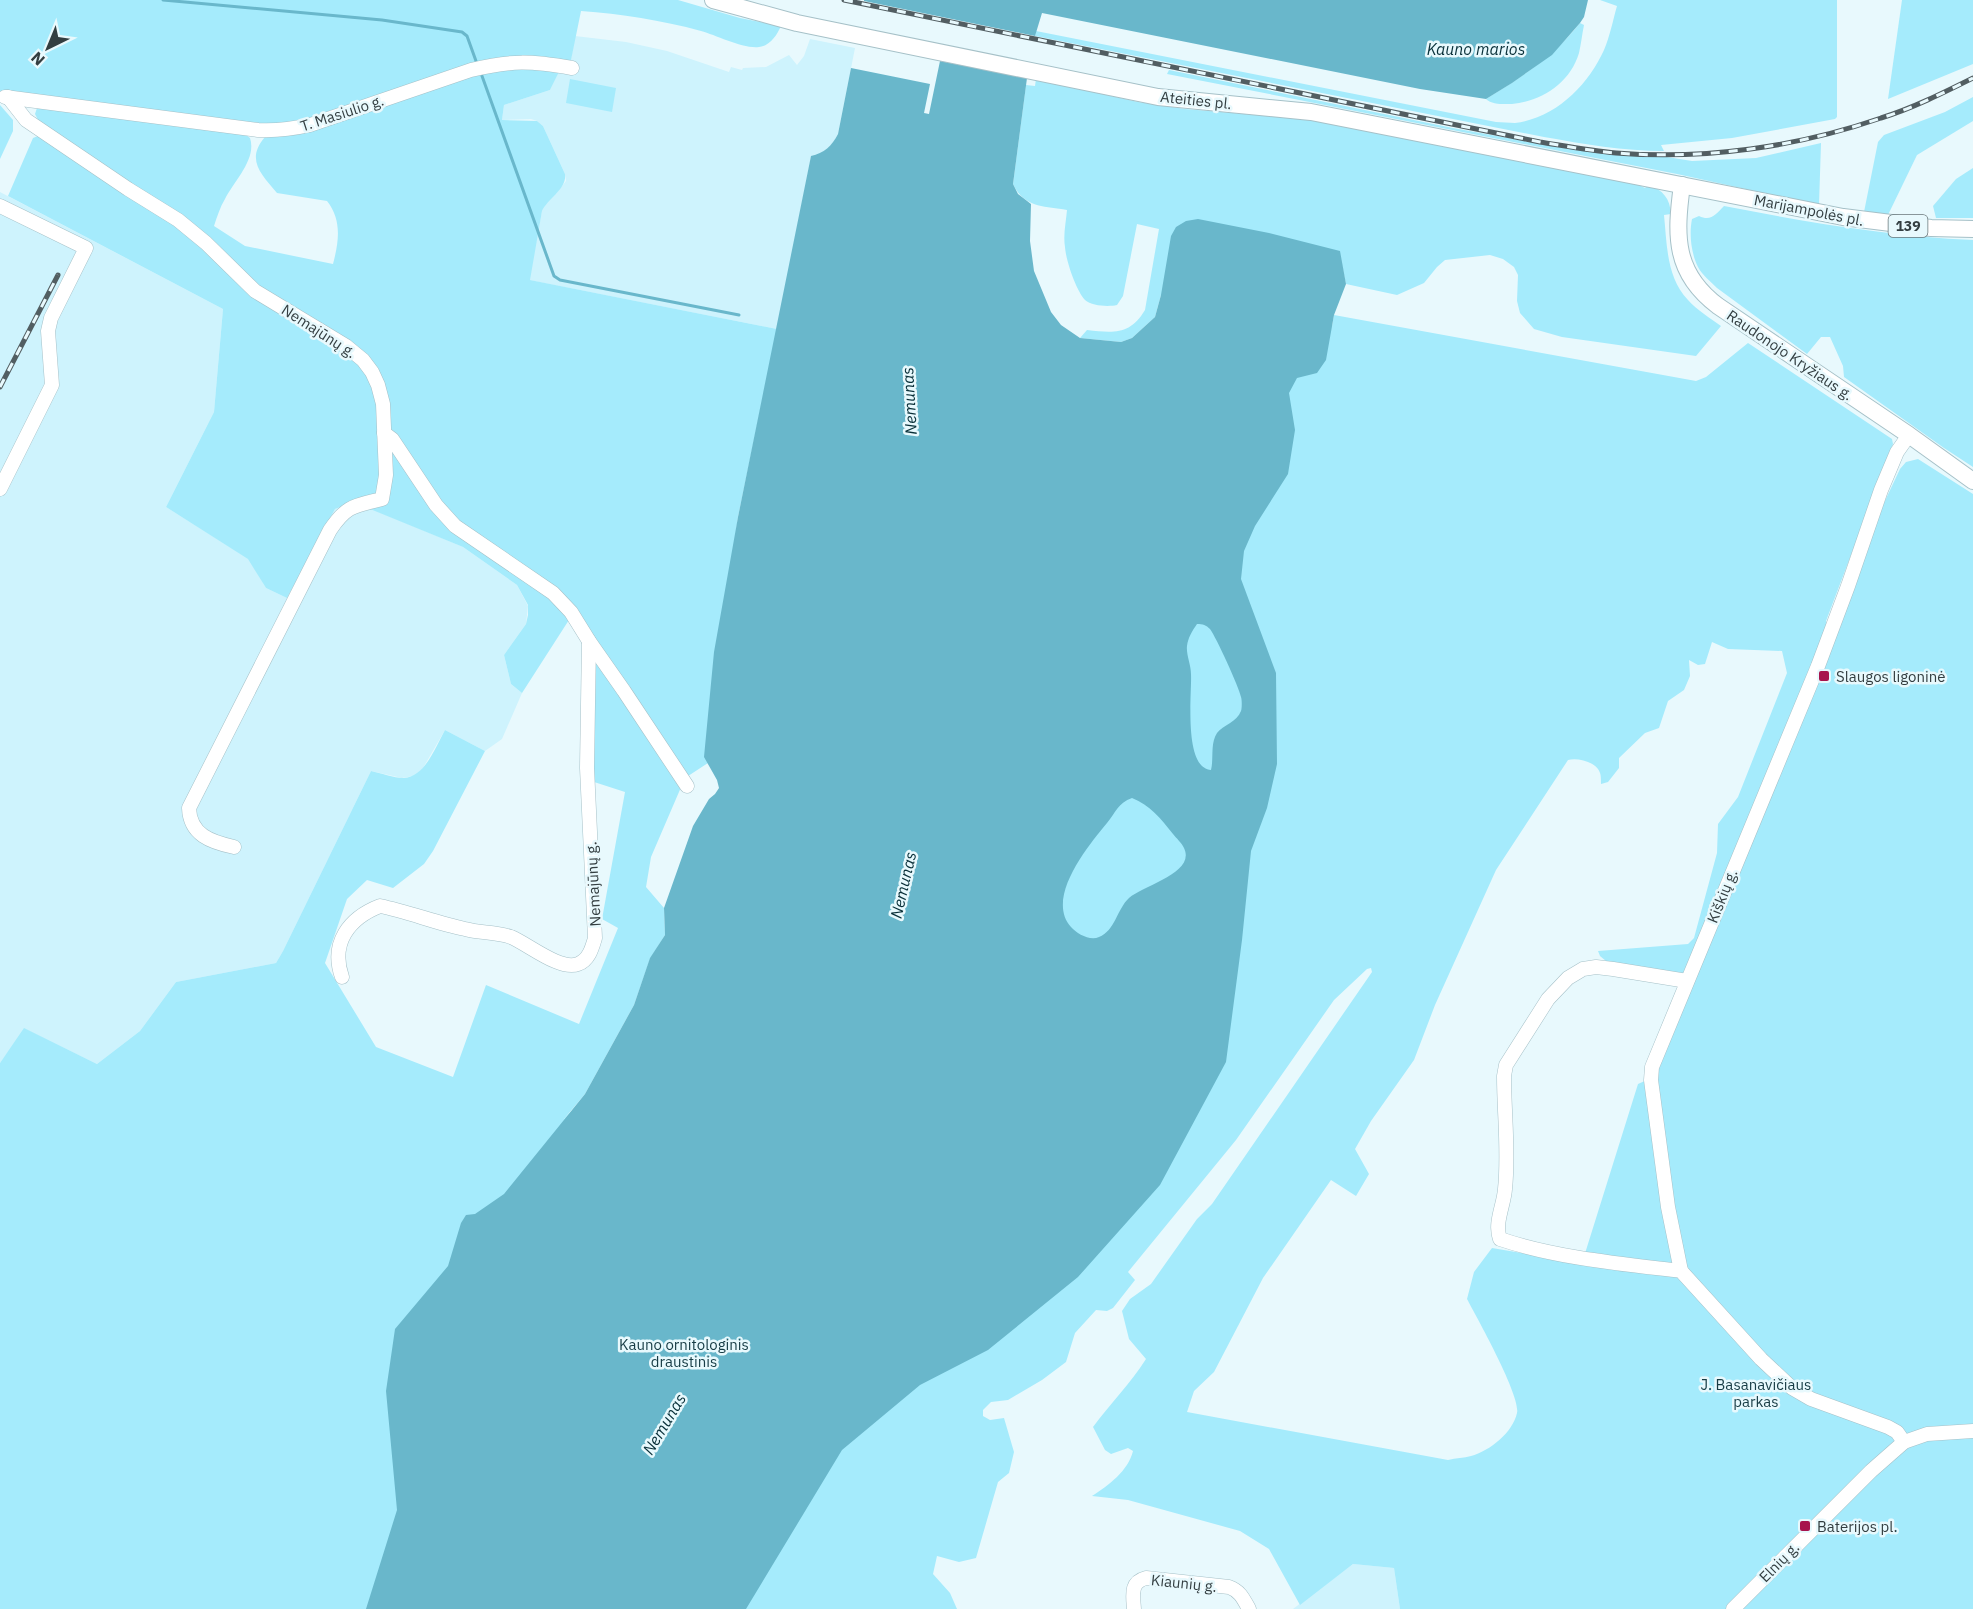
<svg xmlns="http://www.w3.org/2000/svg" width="1973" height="1609" viewBox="0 0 1973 1609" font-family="'IBM Plex Sans',sans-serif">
	<rect width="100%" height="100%" fill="#e8f9fd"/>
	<g fill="#cef3fd">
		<polygon points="575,36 626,42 667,51 729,72 731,67 742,70 743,68 766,67 789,55 797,65 804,56 810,39 855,48 838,134 834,142 827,149 820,154 811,157 777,329 529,280 542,211 545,204 562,186 566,181 565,174 543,126 537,121 531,119 502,120 504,105 550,90 559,72 570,65"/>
		<polygon points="0,192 223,309 214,412 166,507 249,559 266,588 287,598 335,509 353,501 463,547 517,585 528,606 526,624 504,655 511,684 522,693 502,739 485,751 445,730 423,768 414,776 402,778 371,771 283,951 276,963 176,982 140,1031 97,1064 25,1029 0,1063"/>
		<polygon points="1353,1564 1394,1568 1400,1609 1293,1609"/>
	</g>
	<g fill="#a5ebfc">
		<path d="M0 0H678L740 18 781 26C777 35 770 46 759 47 743 49 716 35 701 31 661 20 621 14 581 11L570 65 527 57 289 125H261L0 91Z"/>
		<path d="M1600 0H1837V117L1835 119 1732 138 1661 145 1664 151C1623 151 1584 144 1544 137L1035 36 1036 31 1496 122C1502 122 1509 123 1515 123 1556 118 1588 85 1604 50 1610 36 1613 20 1617 6Z"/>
		<polygon points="1902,0 1973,0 1973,64 1888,99"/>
		<path d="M1580 23 1584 25C1582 35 1581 44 1579 53 1570 83 1542 101 1512 104 1504 104 1492 105 1486 99 1522 77 1554 56 1580 23Z"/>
		<path d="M512 66 559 72 550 90 504 105 502 120 537 121 543 126 565 174C567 189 548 198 542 211L530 280 777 329 738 517 705 756 708 763 685 778 651 857 646 887 664 908 665 935 650 959 634 1005 585 1094 564 1119 1332 326 1334 315 1696 381 1706 377 1748 343 1892 439 1893 444 1826 621 1827 632 1686 976 1606 961 1600 956 1598 951 1688 944 1694 938 1717 853 1718 824 1738 797 1787 673 1782 651 1728 649 1712 642 1705 664 1698 665 1689 660 1690 676 1684 690 1668 701 1659 728 1645 733 1619 758V768L1608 782 1601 784C1601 781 1601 775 1600 773 1597 762 1577 757 1568 760L1496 870 1435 1005 1414 1060 1371 1121 1355 1149 1369 1174 1356 1196 1331 1180 1263 1278 1214 1372 1194 1391 1187 1412 1448 1460C1456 1458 1464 1458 1471 1456 1490 1451 1513 1432 1517 1413 1521 1396 1477 1318 1467 1299L1474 1272 1492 1248 1582 1263 1638 1084 1647 1080 1658 1066 1875 522 1900 469 1906 462 1918 459 1973 494V1609H1400L1394 1568 1353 1564 1300 1605 1269 1549 1240 1531 1128 1500 1092 1496C1109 1485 1128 1471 1133 1451L1128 1448 1111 1454 1105 1450 1093 1427C1110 1404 1130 1384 1146 1359L1129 1339 1122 1311 1130 1299 1151 1284 1197 1219 1212 1204 1372 972 1371 968 1367 969 1334 1000 1236 1140 1128 1272 1135 1280 1113 1308 1107 1311 1096 1310 1075 1333 1066 1362 1042 1380 1008 1400 991 1402 983 1410V1416L990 1420 1004 1418 1014 1452 1009 1473 998 1482 976 1558 959 1562 937 1556 933 1574 950 1593 957 1609H0V1063L24 1028 97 1064 140 1031 176 982 276 963 283 951 371 771C381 773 393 778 404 778 425 777 436 746 445 730L485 751 433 851 424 864 393 888 367 880 347 899 325 963 376 1047 453 1077 486 985 579 1024 618 928 602 919 625 792 591 781 592 637 576 609 522 693 511 684 504 655 526 624 528 615V605L517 585 463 547 353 502 335 509 287 598 266 588 248 559 166 507 214 412 223 309 8 196 33 138 38 136 39 122 35 114 37 108 246 135 250 138C257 159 234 181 225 199 220 207 217 217 214 226L245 246 333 264C339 241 342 220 327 201L277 193C262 175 245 160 265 137L492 69Z"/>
		<polygon points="1169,70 1453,128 1530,142 1610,154 1667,157 1692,161 1756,158 1821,143 1819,205 1677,174 1167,74"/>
		<polygon points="570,79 616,88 612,112 566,103"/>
		<path d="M1036 79 1138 102 1185 109 1304 119 1637 184 1645 188 1649 184C1663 191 1670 198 1671 214L1664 215C1667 243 1666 277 1688 300 1697 310 1710 318 1721 326L1696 356 1562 337 1534 329 1520 313 1517 301 1518 275 1514 267 1503 259 1490 255 1445 260 1437 267 1424 283 1397 295 1346 284 1339 251 1161 295 1155 317 1132 338 1121 342 1080 338 1087 330C1114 333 1130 335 1145 310L1159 229 1137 224 1123 296 1117 305C1108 307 1092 306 1085 300 1076 290 1066 261 1065 247 1063 235 1066 222 1067 210 1044 206 1024 208 1013 184L1026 85 1035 86Z"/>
		<polygon points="1973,97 1973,121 1917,155 1887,217 1864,212 1878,142 1884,135 1945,112"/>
		<polygon points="0,105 13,120 13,131 0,159"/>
		<polygon points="1973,168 1973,218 1936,218 1933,206 1956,179"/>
		<path d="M1724 206C1806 222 1889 236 1973 240V467L1944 448 1844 377 1843 366 1830 337H1821L1807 354 1717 288C1711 282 1702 275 1698 267 1691 253 1689 234 1692 219L1699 216C1711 222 1716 214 1724 206Z"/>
	</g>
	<g fill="#69b7cb" fill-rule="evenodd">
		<polygon points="864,0 1588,0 1584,17 1580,23 1552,55 1512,83 1486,99 1420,89 1042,13 1035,36 864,1"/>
		<path d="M940 61 1027 78 1013 184 1018 194 1031 204 1030 241 1034 271 1051 312 1061 325 1080 338 1121 342 1132 338 1155 317 1161 295 1171 236 1176 227 1186 221 1198 219 1269 233 1340 251 1346 284 1334 315 1326 360 1317 373 1297 378 1289 393 1295 430 1288 474 1255 526 1244 551 1241 579 1276 673 1277 764 1267 808 1251 851 1242 940 1226 1062 1160 1185 1078 1277 988 1350 920 1385 842 1450 746 1609H366L397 1510 386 1391 395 1329 448 1266 461 1223 466 1215 475 1214 504 1194 585 1094 634 1005 650 958 665 935 664 908 693 826 709 799 715 794 719 788 717 780 704 757 714 652 738 517 811 156C824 153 832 146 838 134L851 68 930 84 924 113 929 114ZM1197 624C1203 624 1206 625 1210 629 1216 637 1239 687 1241 697 1242 700 1242 708 1241 711 1237 722 1223 725 1217 733 1210 744 1214 758 1211 770 1183 768 1192 693 1191 674 1191 665 1186 654 1187 646 1188 638 1192 631 1197 624ZM1132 798C1150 805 1161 819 1173 834 1176 838 1182 843 1184 848 1196 873 1144 885 1129 898 1117 909 1115 931 1099 937 1090 941 1077 934 1071 927 1045 898 1088 846 1107 823 1116 812 1118 803 1132 798Z"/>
	</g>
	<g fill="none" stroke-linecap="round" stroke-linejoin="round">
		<g stroke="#69b7cb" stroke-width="3">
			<polyline points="163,0 382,20 462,32 467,36 476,61"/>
			<polyline points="482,76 554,276 560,280 739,315"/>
		</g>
		<g stroke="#a6c1c8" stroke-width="15">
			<g id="minor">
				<path d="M5 97 258 130C276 131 292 129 310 125L471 70C512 60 531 61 572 68"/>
				<path d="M8 97 26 120 128 189 178 220 206 243 255 291 346 346 363 360 372 372 378 385 383 404 386 475 382 499C354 506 347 505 330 530L189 808C190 835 211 842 234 847"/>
				<polyline points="0,206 86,248 51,318 48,331 52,385 0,489"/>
				<polyline points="384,433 392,439 436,505 455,526 553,593 571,612 589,641 624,691 687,786"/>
				<path d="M342 977C330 943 349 918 380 906 409 912 436 923 465 929 480 933 496 932 511 937 528 944 560 971 578 964 589 960 592 948 595 938L587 768 589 641"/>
				<path d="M1687 981 1613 969 1596 967 1583 969 1568 978 1548 999 1506 1065 1504 1076C1504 1113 1509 1152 1505 1189 1504 1205 1494 1223 1500 1239 1556 1258 1623 1264 1681 1271L1761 1359 1792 1388 1811 1399 1888 1427 1897 1432 1904 1442"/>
				<polyline points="1681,1271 1668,1207 1651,1080 1652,1067 1818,666 1848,586 1881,490 1897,452 1909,435"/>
				<path d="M1134 1609C1133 1595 1130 1582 1146 1578L1229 1587C1240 1591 1243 1598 1249 1609"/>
				<polyline points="1733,1609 1871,1471 1904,1442 1927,1434 1973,1431"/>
			</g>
		</g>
		<g stroke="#a6c1c8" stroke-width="18">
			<g id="major">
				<polyline points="713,0 797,23 1158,97 1311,112 1843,217 1931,228 1973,229"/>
				<path d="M1682 185C1675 236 1674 273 1718 306L1909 435 1973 481"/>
			</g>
		</g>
		<use href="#minor" stroke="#fff" stroke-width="14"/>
		<use href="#major" stroke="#fff" stroke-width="16"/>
		<g stroke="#525e62" stroke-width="5">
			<g id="rail">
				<path d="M844 0 1540 142C1565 146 1591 151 1616 153 1705 160 1797 147 1881 118 1913 108 1943 93 1973 78"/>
				<polyline points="0,387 58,275"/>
			</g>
		</g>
		<use href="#rail" stroke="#e8f9fd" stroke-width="3" stroke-dasharray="9" stroke-linecap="butt"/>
	</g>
	<g fill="#a7144d" stroke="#e8f9fd" stroke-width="2">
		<rect x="1818" y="670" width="12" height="12" rx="3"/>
		<rect x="1799" y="1520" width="12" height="12" rx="3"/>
	</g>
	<g text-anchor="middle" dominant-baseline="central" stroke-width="5" stroke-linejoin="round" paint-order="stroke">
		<rect fill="#e8f9fd" stroke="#697679" stroke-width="1.5" x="1888.5" y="215" width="39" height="22" rx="4.5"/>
		<g font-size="14" font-weight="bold" fill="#333e41">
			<text x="1908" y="226">139</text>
		</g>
		<g font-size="15" fill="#333e41" stroke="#e8f9fd">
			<text transform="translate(1196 100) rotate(6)">Ateities pl.</text>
			<text transform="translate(342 113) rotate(-18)">T. Masiulio g.</text>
			<text transform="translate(1809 210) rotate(11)">Marijampolės pl.</text>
			<text transform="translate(319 331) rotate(33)">Nemajūnų g.</text>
			<text transform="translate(1790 355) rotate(34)">Raudonojo Kryžiaus g.</text>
			<text transform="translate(593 884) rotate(-93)">Nemajūnų g.</text>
			<text transform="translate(1722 896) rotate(-68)">Kiškių g.</text>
			<text transform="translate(1779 1562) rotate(-45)">Elnių g.</text>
			<text transform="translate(1184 1583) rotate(6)">Kiaunių g.</text>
		</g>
		<g font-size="15" fill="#333e41" stroke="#e8f9fd" text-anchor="start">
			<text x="1836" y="676">Slaugos ligoninė</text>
			<text x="1817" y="1526">Baterijos pl.</text>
		</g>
		<g font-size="15" fill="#173c45" stroke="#e8f9fd">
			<text x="684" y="1344">Kauno ornitologinis<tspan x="684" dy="17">draustinis</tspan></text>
			<text x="1756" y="1384">J. Basanavičiaus<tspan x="1756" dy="17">parkas</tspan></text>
		</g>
		<g font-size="16" font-style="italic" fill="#082f38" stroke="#e8f9fd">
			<text x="1476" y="49">Kauno marios</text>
			<text transform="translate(909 401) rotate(-93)">Nemunas</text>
			<text transform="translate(903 885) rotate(-77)">Nemunas</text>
			<text transform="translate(664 1424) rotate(-59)">Nemunas</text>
		</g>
	</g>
	<g transform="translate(48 48) rotate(223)" stroke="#e8f9fd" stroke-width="4.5" paint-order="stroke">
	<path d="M0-4.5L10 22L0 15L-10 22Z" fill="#333e41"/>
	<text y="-9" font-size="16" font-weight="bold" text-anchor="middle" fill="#333e41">N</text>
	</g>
</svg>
